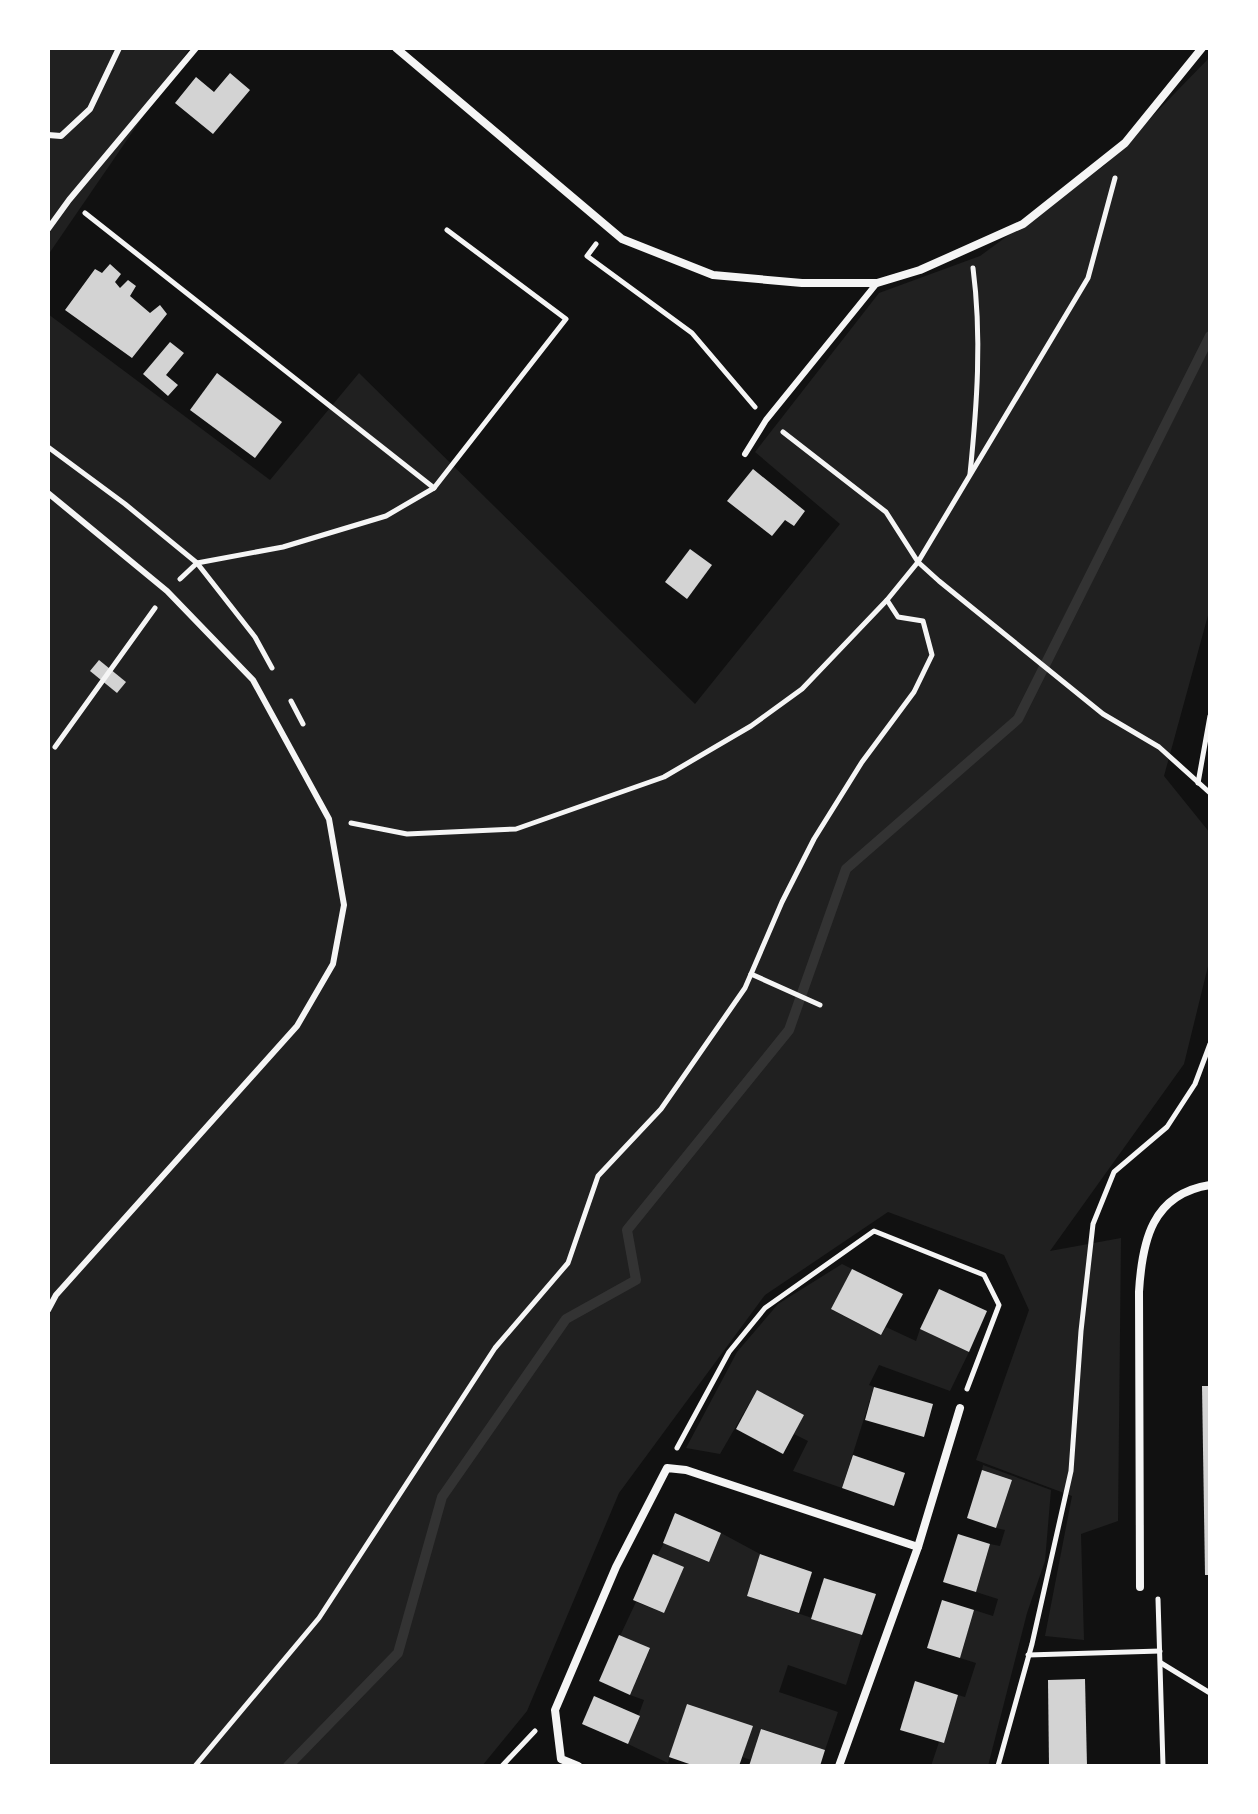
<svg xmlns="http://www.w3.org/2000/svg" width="1258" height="1814" viewBox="0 0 1258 1814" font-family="'Roboto Condensed',sans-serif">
	<rect width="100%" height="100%" fill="#111"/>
	<g fill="#202020">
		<polygon points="48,48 190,48 48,255"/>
		<polygon points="1210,57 1210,608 1164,776 1210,833 1210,958 1184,1064 1050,1251 1121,1238 1118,1521 1081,1534 1084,1640 1045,1636 1072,1496 976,1460 1029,1310 1004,1255 888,1212 765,1295 619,1493 527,1711 482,1766 48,1766 48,314 270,480 359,373 695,704 840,524 755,452 879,293 980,256 1105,165"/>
		<polygon points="842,1264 852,1269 832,1310 881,1335 886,1327 916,1341 920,1329 969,1352 950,1391 879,1365 869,1385 874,1387 842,1488 793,1471 808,1441 794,1434 803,1415 757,1390 720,1454 686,1448 737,1352 778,1304"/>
		<polygon points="983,1465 1051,1490 1045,1561 1027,1613 988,1766 931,1766 939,1742 944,1743 958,1695 965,1697 976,1663 960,1658 974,1610 993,1616 998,1599 976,1592 990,1544 1000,1546 1005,1530 996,1528 1012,1480 982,1470"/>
		<polygon points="721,1533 760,1554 747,1596 862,1635 846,1685 788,1665 779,1692 838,1712 825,1750 762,1729 751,1760 742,1757 752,1726 687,1704 668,1763 628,1744 644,1700 630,1695 650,1649 620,1636 636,1602 664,1613 657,1556 664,1543 708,1562"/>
	</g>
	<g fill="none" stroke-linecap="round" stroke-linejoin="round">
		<polyline stroke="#333" stroke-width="10" points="288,1766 398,1653 442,1497 566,1319 636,1280 627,1230 789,1030 846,869 1018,719 1210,336"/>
	</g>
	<g fill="#d3d3d3">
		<polygon points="230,73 250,90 213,134 175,103 196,77 214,92"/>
		<polygon points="110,264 121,274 115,282 120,288 128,280 136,286 130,296 150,313 160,305 167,314 132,358 65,310 95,269 102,273"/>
		<polygon points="170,342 184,353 166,375 178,385 168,396 143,374"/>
		<polygon points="217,373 282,422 255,458 190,410"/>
		<polygon points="753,469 805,511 794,526 785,520 772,536 727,501"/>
		<polygon points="690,549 712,565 687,599 665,582"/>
		<polygon points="99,660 126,682 117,693 90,671"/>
		<polygon points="852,1269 903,1294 881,1335 831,1309"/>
		<polygon points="939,1289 987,1311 969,1352 920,1329"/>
		<polygon points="1202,1386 1210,1386 1210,1575 1205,1575"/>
		<polygon points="874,1387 933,1404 924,1437 865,1420"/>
		<polygon points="757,1390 804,1415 783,1454 736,1429"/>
		<polygon points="853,1455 905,1473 894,1506 842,1488"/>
		<polygon points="982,1470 1012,1480 996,1528 967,1518"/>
		<polygon points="675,1513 721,1533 709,1562 663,1543"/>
		<polygon points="958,1534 990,1544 976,1592 943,1582"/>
		<polygon points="653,1554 684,1567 664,1613 633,1600"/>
		<polygon points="760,1554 812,1572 799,1613 747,1596"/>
		<polygon points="824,1578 876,1594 862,1635 811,1619"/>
		<polygon points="942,1600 974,1610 960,1658 927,1648"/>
		<polygon points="619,1635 650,1648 630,1695 599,1681"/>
		<polygon points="1085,1679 1087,1766 1049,1766 1048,1680"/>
		<polygon points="915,1681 958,1695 944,1743 900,1730"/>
		<polygon points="594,1696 640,1716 628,1744 582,1724"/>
		<polygon points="687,1704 753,1726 739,1766 695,1766 669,1757"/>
		<polygon points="761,1729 825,1750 820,1766 749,1766"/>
	</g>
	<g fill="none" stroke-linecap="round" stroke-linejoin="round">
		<g stroke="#f5f5f5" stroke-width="5">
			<polyline points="85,213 434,488 566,319 447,230"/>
			<polyline points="596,244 587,256 692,333 755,407"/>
			<polyline points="783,432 886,512 918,562 939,581 1103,714 1159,747 1210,793"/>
			<polyline points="48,447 125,504 197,563 255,637 272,668"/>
			<path d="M970 474C977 405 982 337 973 268"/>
			<polyline points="180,579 197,563 283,547 386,516 434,488"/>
			<polyline points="291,701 303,724"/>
			<polyline points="55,747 155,608"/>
			<polyline points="1198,783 1210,716"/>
			<polyline points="351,823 407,834 516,829 664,777 751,726 802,689 887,600 918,562 1088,278 1115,178"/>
			<polyline points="751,974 820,1005"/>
			<polyline points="677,1448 729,1352 765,1308 874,1231 984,1275 999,1305 967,1389"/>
			<polyline points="1158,1599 1163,1766"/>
			<polyline points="1028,1655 1160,1651"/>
			<polyline points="1161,1663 1210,1693"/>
			<polyline points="195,1766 319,1618 495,1348 568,1263 598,1176 661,1109 745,988 782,902 814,839 862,762 914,692 932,655 923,621 898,617 887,600"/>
			<polyline points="502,1766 535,1731"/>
			<polyline points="998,1766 1032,1644 1071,1471 1081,1331 1093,1224 1114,1172 1167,1127 1195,1084 1210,1044"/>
		</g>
		<g stroke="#f5f5f5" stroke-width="6">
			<polyline points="48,135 61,136 90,109 119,48"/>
			<polyline points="48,229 69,200 196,48"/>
			<polyline points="745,454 766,420 877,283"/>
			<polyline points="48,493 167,591 253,680 329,819 344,905 333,964 297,1026 56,1295 48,1310"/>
		</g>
		<g stroke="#f5f5f5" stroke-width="8">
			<polyline points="396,48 622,239 713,275 802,283 877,283 920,270 1023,224 1125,143 1202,48"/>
			<path d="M1140 1587 1139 1292C1142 1241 1152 1194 1210 1185"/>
			<polyline points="578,1766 561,1759 555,1710 616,1567 667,1468 686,1470 918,1547"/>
			<polyline points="839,1766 918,1547 960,1408"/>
		</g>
	</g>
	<rect width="1258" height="1814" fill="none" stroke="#ffffff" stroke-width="100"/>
</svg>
